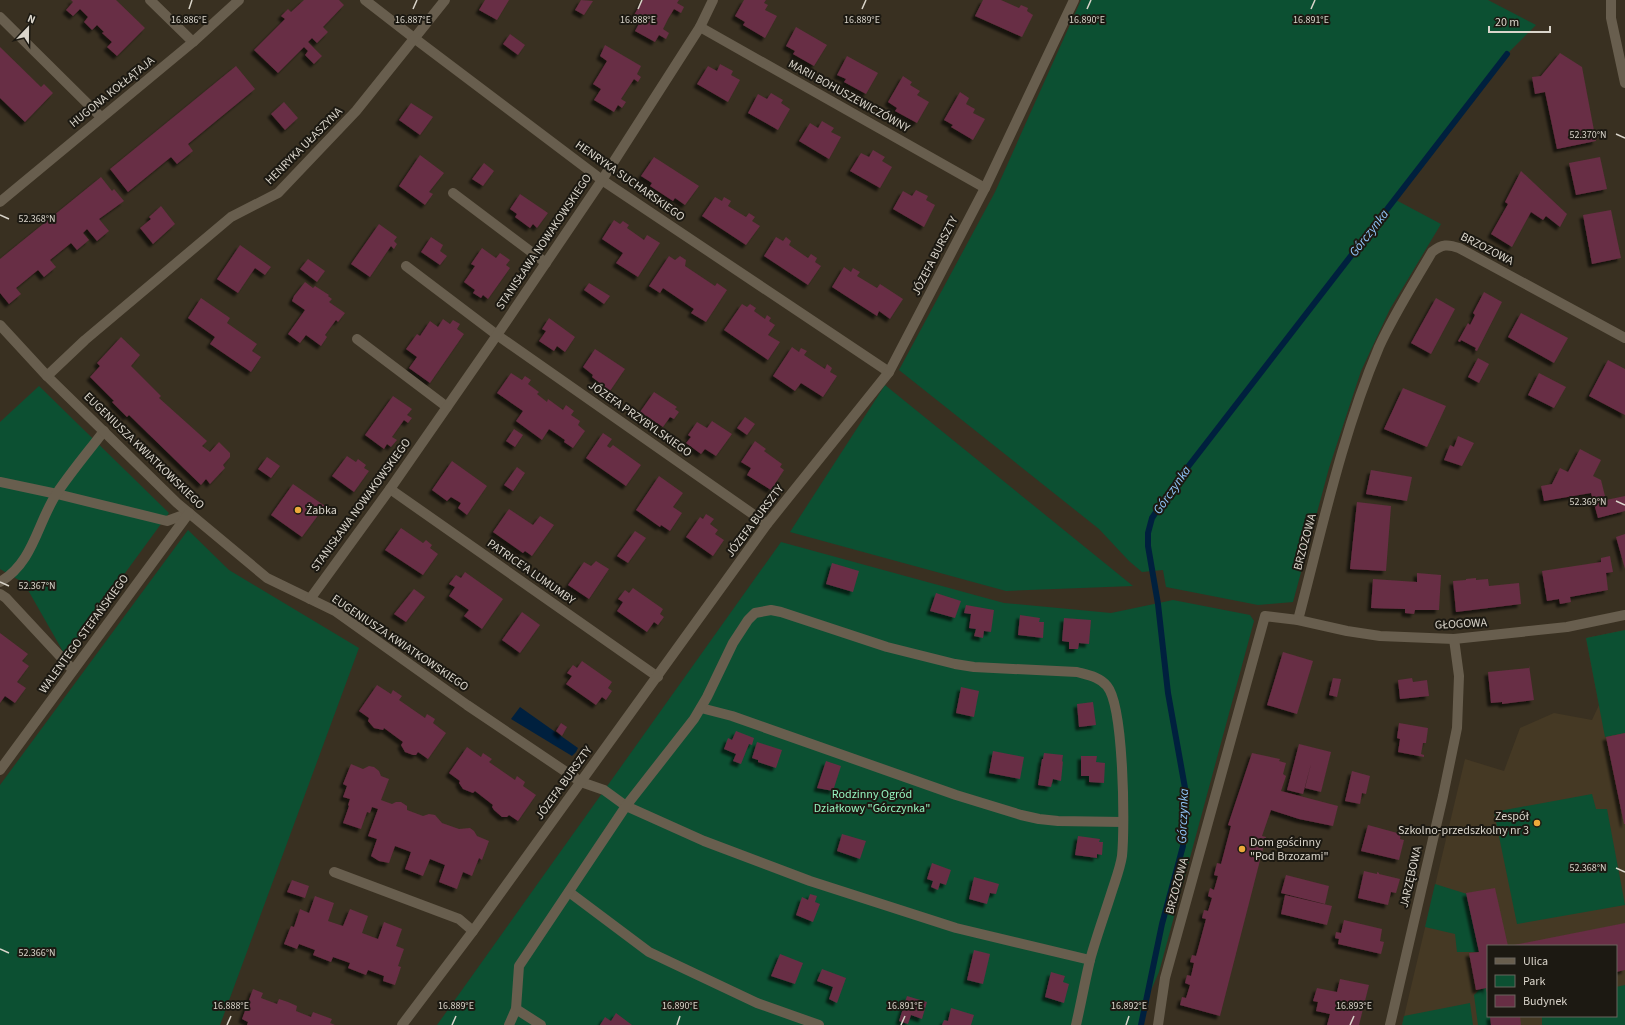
<svg xmlns="http://www.w3.org/2000/svg" width="1625" height="1025" viewBox="0 0 1625 1025" font-family="'Source Sans 3',sans-serif">
	<defs>
		<filter id="shadow"><feDropShadow dx="-3.5" dy="3.5" stdDeviation="1" flood-color="#0009"/></filter>
	</defs>
	<rect width="100%" height="100%" fill="#393021"/>
	<path fill="#453924" fill-rule="evenodd" d="M1625 630V1025H1402L1465 759 1504 771 1520 728 1554 713 1592 720 1599 705 1586 638ZM1488 946H1616V1016H1488Z"/>
	<g fill="#0c5032">
		<polygon points="1081,0 1488,0 1536,25 1507,54 1394,199 1441,224 1390,309 1361,371 1329,468 1293,602 1258,605 1166,587 1163,570 1142,572 1129,561 1099,529 899,370 995,192"/>
		<polygon points="885,385 1133,586 1006,591 790,532"/>
		<polygon points="39,386 169,513 65,655 24,583 0,569 0,422"/>
		<polygon points="188,530 229,570 359,648 220,1025 0,1025 0,785"/>
		<polygon points="781,542 1004,603 1111,613 1173,600 1250,615 1254,621 1159,972 1145,1004 1141,1025 437,1025"/>
		<polygon points="1625,630 1625,733 1605,737 1586,638"/>
		<polygon points="1592,794 1596,809 1607,809 1625,905 1517,924 1494,812"/>
		<polygon points="1435,884 1467,894 1479,952 1457,952 1455,934 1425,927"/>
		<polygon points="1625,985 1625,1025 1542,1025 1542,1016 1616,1016 1616,987"/>
		<polygon points="1486,988 1488,996 1488,1016 1490,1016 1491,1025 1478,1025 1474,995 1479,990"/>
		<polygon points="1470,1003 1473,1025 1402,1025 1404,1016"/>
	</g>
	<polygon fill="#00203e" points="520,707 578,748 576,752 572,756 511,719"/>
	<g fill="none" stroke-linecap="round" stroke-linejoin="round">
		<polyline stroke="#00203e" stroke-width="6" points="1141,1025 1162,924 1183,846 1185,788 1168,693 1158,604 1148,546 1148,533 1152,518 1177,481 1507,54"/>
	</g>
	<g fill="#672e44" filter="url(#shadow)">
		<polygon points="71,0 116,0 145,28 117,56 107,47 112,42 102,33 104,32 97,25 92,30 84,22 88,17 80,9 73,16 66,10 73,2"/>
		<polygon points="304,0 339,0 344,5 323,27 328,32 317,43 312,38 308,42 322,56 314,64 305,55 308,51 304,47 278,73 254,50 285,19 281,16 288,9 291,12"/>
		<polygon points="485,0 509,0 497,20 479,10"/>
		<polygon points="581,0 593,1 584,15 575,10"/>
		<polygon points="643,0 679,0 677,3 684,7 681,13 674,9 668,19 663,29 669,33 666,39 659,35 655,42 635,31 641,20 634,15"/>
		<polygon points="744,0 766,0 764,3 768,5 765,10 777,16 765,38 743,25 745,22 735,16"/>
		<polygon points="983,0 1001,0 1019,8 1021,5 1028,8 1027,11 1033,15 1022,37 975,16"/>
		<polygon points="796,27 827,45 814,66 793,54 795,51 786,46"/>
		<polygon points="510,34 525,45 518,55 503,44"/>
		<polygon points="605,45 641,66 637,74 641,77 638,82 634,79 621,99 626,102 622,108 618,105 614,112 594,100 601,89 593,84 607,61 600,56"/>
		<polygon points="0,47 41,87 44,84 53,93 25,122 0,98"/>
		<polygon points="1560,53 1582,67 1596,141 1557,149 1545,92 1535,94 1532,77 1541,76"/>
		<polygon points="847,56 878,73 866,94 844,82 846,79 837,75"/>
		<polygon points="720,64 733,71 731,75 740,80 728,102 697,84 708,66 717,71"/>
		<polygon points="236,66 255,89 188,144 193,151 177,164 171,157 128,192 110,169"/>
		<polygon points="903,76 912,82 910,85 920,91 917,95 929,102 917,123 895,111 897,108 888,102"/>
		<polygon points="960,92 969,98 966,104 975,109 973,113 985,119 973,140 951,127 953,125 944,120"/>
		<polygon points="771,93 783,100 781,103 790,109 778,130 748,113 758,94 767,99"/>
		<polygon points="284,102 298,118 285,130 271,114"/>
		<polygon points="411,103 433,117 420,135 399,120"/>
		<polygon points="822,121 834,128 831,132 841,137 829,159 799,141 810,123 818,128"/>
		<polygon points="873,150 885,157 882,161 892,167 880,188 850,171 861,153 869,157"/>
		<polygon points="420,155 444,173 429,192 433,194 425,205 399,186"/>
		<polygon points="654,157 699,186 685,205 675,198 673,201 650,186 652,183 641,176"/>
		<polygon points="1600,157 1607,189 1576,195 1569,163"/>
		<polygon points="484,163 494,171 483,186 472,179"/>
		<polygon points="1521,171 1567,214 1560,227 1546,216 1543,220 1531,212 1512,247 1491,234 1508,204 1505,202"/>
		<polygon points="101,177 112,191 114,189 124,201 99,219 109,231 97,241 87,229 83,233 89,240 77,250 71,243 50,260 56,267 44,277 38,270 16,288 21,294 9,304 0,293 0,259"/>
		<polygon points="916,190 928,196 926,200 935,205 924,227 893,209 903,191 912,196"/>
		<polygon points="520,194 548,213 537,228 533,224 530,228 515,217 517,214 510,209"/>
		<polygon points="715,197 722,201 724,197 731,201 728,206 746,217 749,213 755,217 752,221 760,226 746,245 702,216"/>
		<polygon points="161,206 175,224 153,244 140,228 151,219 149,217"/>
		<polygon points="1611,210 1621,258 1592,264 1583,215"/>
		<polygon points="614,220 620,224 623,221 629,225 627,228 644,240 647,235 660,243 638,277 616,263 623,253 602,239"/>
		<polygon points="379,224 397,237 394,241 397,244 394,249 391,246 370,277 351,264"/>
		<polygon points="431,237 443,245 440,251 447,256 440,265 421,252"/>
		<polygon points="776,237 783,241 786,237 791,241 789,245 808,258 811,254 817,258 815,262 821,266 808,285 764,256"/>
		<polygon points="240,245 271,267 265,275 255,268 238,293 217,279"/>
		<polygon points="482,248 496,258 500,253 510,260 506,265 510,268 488,299 483,295 481,298 473,293 475,290 464,282 475,266 471,264"/>
		<polygon points="669,256 675,260 680,256 686,260 685,266 715,286 717,283 727,290 706,322 691,313 694,309 663,288 660,293 649,286"/>
		<polygon points="308,259 325,271 317,282 300,269"/>
		<polygon points="844,267 851,272 853,268 860,272 857,276 877,288 880,284 903,299 890,319 879,311 877,316 832,287"/>
		<polygon points="305,282 313,288 315,286 329,295 328,296 332,299 329,302 345,313 338,322 336,320 325,335 327,337 321,346 306,335 300,343 288,334 305,310 292,301 294,296"/>
		<polygon points="589,283 610,296 604,304 584,290"/>
		<polygon points="1484,292 1502,302 1477,351 1475,350 1476,348 1461,340 1460,342 1458,341 1468,323 1470,325 1475,315 1473,313"/>
		<polygon points="201,298 230,318 227,323 257,344 252,351 261,357 251,372 210,344 215,337 188,318"/>
		<polygon points="1436,298 1455,309 1431,354 1411,343"/>
		<polygon points="742,304 747,307 750,304 756,308 754,311 765,319 767,315 771,318 769,321 775,325 768,335 780,342 768,360 724,330"/>
		<polygon points="1521,313 1568,338 1554,363 1508,337"/>
		<polygon points="549,318 575,337 565,352 557,346 554,351 539,341 546,331 542,329"/>
		<polygon points="443,319 450,324 453,320 460,324 457,329 464,334 430,383 409,368 417,357 406,349 417,334 420,336 430,321 438,327"/>
		<polygon points="121,337 140,355 131,366 161,396 159,398 207,441 202,446 210,452 219,442 230,453 230,457 223,465 225,468 210,484 206,479 201,485 129,415 127,417 112,402 114,401 90,377 100,366 97,363"/>
		<polygon points="792,347 799,352 801,348 807,351 804,355 825,369 827,364 832,368 830,372 837,376 823,397 801,383 795,391 773,376"/>
		<polygon points="595,349 625,369 610,391 592,377 593,375 583,367"/>
		<polygon points="1478,358 1489,364 1479,383 1468,377"/>
		<polygon points="1608,360 1625,369 1625,415 1589,396"/>
		<polygon points="511,373 522,380 525,376 531,380 528,384 539,392 537,394 547,402 548,399 563,410 566,405 574,411 571,415 580,421 578,425 585,431 573,448 564,442 565,440 549,429 542,440 516,421 523,411 497,393"/>
		<polygon points="1539,373 1566,387 1554,408 1528,395"/>
		<polygon points="1403,388 1446,406 1427,447 1384,429"/>
		<polygon points="654,392 677,407 675,409 679,412 674,419 670,417 663,427 640,412"/>
		<polygon points="393,396 412,409 407,415 412,418 408,423 404,420 392,437 397,440 391,447 387,444 384,449 365,435"/>
		<polygon points="745,417 755,424 747,435 737,428"/>
		<polygon points="712,421 732,434 716,456 705,449 701,454 686,443 691,437 688,435 697,422 707,428"/>
		<polygon points="514,429 523,435 515,447 506,441"/>
		<polygon points="603,433 612,439 607,446 610,448 613,445 641,465 626,486 586,458"/>
		<polygon points="1458,436 1474,443 1462,466 1444,460 1450,445 1454,447"/>
		<polygon points="755,441 766,449 764,451 782,464 780,467 784,470 771,490 747,475 751,468 741,462"/>
		<polygon points="1580,449 1601,460 1593,476 1601,480 1606,500 1625,496 1625,511 1598,518 1591,493 1544,501 1541,486 1552,484 1560,468 1568,472"/>
		<polygon points="347,456 356,462 358,459 366,465 364,468 369,471 354,492 332,476"/>
		<polygon points="267,457 280,466 271,478 258,469"/>
		<polygon points="452,461 487,486 467,515 458,508 461,503 451,497 447,501 432,490"/>
		<polygon points="517,467 525,473 513,491 504,485"/>
		<polygon points="1371,470 1412,477 1407,501 1366,494"/>
		<polygon points="659,476 683,493 673,507 682,513 670,531 661,525 660,527 636,510"/>
		<polygon points="293,484 325,506 302,537 271,515"/>
		<polygon points="1357,502 1391,506 1386,571 1350,569"/>
		<polygon points="509,509 533,525 540,516 554,525 532,556 525,551 523,553 493,532"/>
		<polygon points="706,514 714,519 710,524 718,530 715,534 724,540 713,556 686,537 700,517 703,519"/>
		<polygon points="401,528 423,543 426,540 432,545 430,548 438,554 423,575 385,550"/>
		<polygon points="635,531 646,538 628,563 617,556"/>
		<polygon points="1625,534 1625,569 1616,537"/>
		<polygon points="1610,556 1613,572 1606,573 1608,590 1570,597 1571,602 1560,604 1559,599 1547,601 1542,571 1601,562 1601,558"/>
		<polygon points="596,561 609,569 589,599 568,585 584,562 591,566"/>
		<polygon points="832,563 859,571 853,592 826,584"/>
		<polygon points="465,572 503,599 482,629 464,616 469,610 449,596 455,587 449,584 456,575 461,578"/>
		<polygon points="1417,573 1441,575 1439,610 1415,610 1414,614 1405,613 1405,609 1371,608 1373,579 1417,582"/>
		<polygon points="1476,578 1476,580 1488,579 1489,586 1519,583 1521,604 1456,612 1453,581 1466,580 1466,579"/>
		<polygon points="633,588 663,609 660,614 664,617 658,625 654,622 647,632 617,611 623,602 618,599 625,590 629,593"/>
		<polygon points="414,589 425,597 406,622 394,614"/>
		<polygon points="936,593 961,601 955,618 930,611"/>
		<polygon points="966,605 994,610 991,632 984,631 983,638 974,636 976,629 969,628 971,614 964,613"/>
		<polygon points="522,612 540,625 520,653 502,640"/>
		<polygon points="1020,615 1040,618 1039,622 1044,622 1043,638 1018,635"/>
		<polygon points="1064,618 1091,620 1089,644 1079,643 1078,649 1069,649 1069,642 1062,641"/>
		<polygon points="0,633 28,654 22,661 29,666 17,682 26,688 15,703 5,696 0,703"/>
		<polygon points="1283,652 1313,661 1297,714 1267,705"/>
		<polygon points="582,661 612,682 608,688 612,691 606,700 602,697 596,705 566,684 572,676 567,673 573,665 577,668"/>
		<polygon points="1529,665 1534,700 1502,704 1502,702 1491,703 1488,672 1529,668"/>
		<polygon points="1333,678 1341,679 1337,697 1329,695"/>
		<polygon points="1412,678 1413,682 1427,680 1429,696 1400,699 1398,680"/>
		<polygon points="377,685 391,694 393,690 402,696 399,700 425,718 427,714 435,719 433,723 446,733 428,759 418,752 416,755 413,755 405,752 401,745 403,742 384,728 383,730 374,728 368,721 369,718 359,711"/>
		<polygon points="961,687 979,691 974,717 956,713"/>
		<polygon points="1093,702 1096,725 1079,727 1077,704"/>
		<polygon points="561,723 567,727 562,736 556,731"/>
		<polygon points="1399,723 1428,728 1426,743 1423,743 1421,754 1424,755 1424,757 1398,752 1400,739 1397,738"/>
		<polygon points="736,731 754,738 752,745 749,744 741,764 733,761 736,754 724,749 728,738 732,740"/>
		<polygon points="1625,733 1625,824 1624,824 1606,737"/>
		<polygon points="757,742 782,750 776,768 758,762 758,760 752,758"/>
		<polygon points="1299,744 1331,752 1321,792 1305,788 1311,764 1303,794 1287,790"/>
		<polygon points="467,747 481,757 483,753 492,759 489,762 515,780 517,776 525,782 523,786 536,795 518,821 509,815 507,817 502,817 494,810 492,807 493,805 475,791 473,793 463,789 459,783 460,781 449,773"/>
		<polygon points="993,751 1024,757 1020,779 989,773"/>
		<polygon points="1044,753 1063,755 1062,762 1063,761 1061,781 1053,779 1051,787 1038,785 1042,759 1043,759"/>
		<polygon points="1252,753 1280,759 1279,761 1286,763 1283,774 1286,776 1281,791 1338,806 1333,826 1299,819 1271,810 1262,836 1266,837 1220,1016 1180,1005 1182,997 1186,998 1190,985 1185,983 1187,975 1191,976 1194,963 1190,962 1192,955 1196,956 1206,919 1202,918 1204,910 1208,911 1212,898 1208,896 1210,888 1214,890 1218,876 1214,875 1217,863 1221,864 1231,826 1228,825"/>
		<polygon points="1081,756 1097,756 1096,762 1105,763 1104,783 1089,782 1089,776 1081,776"/>
		<polygon points="826,761 841,766 833,791 817,788"/>
		<polygon points="351,764 363,769 369,766 374,767 379,771 381,776 389,779 381,800 392,804 396,802 401,802 407,806 407,810 423,816 429,814 435,815 442,823 459,829 470,828 474,831 477,836 489,841 482,860 479,858 472,876 463,872 457,889 439,882 445,865 430,859 423,876 405,869 411,852 395,846 389,863 379,861 371,856 377,839 368,836 378,809 372,807 370,813 367,812 361,829 343,823 349,806 348,805 350,799 343,797 347,786 343,784"/>
		<polygon points="1352,771 1370,776 1366,794 1362,793 1360,804 1345,801"/>
		<polygon points="1368,825 1401,834 1400,839 1404,840 1399,860 1361,851"/>
		<polygon points="842,834 866,841 860,859 837,851"/>
		<polygon points="1078,836 1100,839 1099,842 1103,842 1102,855 1097,854 1097,858 1075,855"/>
		<polygon points="932,863 951,870 946,885 940,883 938,890 931,887 933,881 927,879"/>
		<polygon points="1364,871 1377,874 1377,872 1379,873 1379,874 1400,879 1396,893 1391,892 1388,905 1358,898"/>
		<polygon points="1286,875 1329,886 1325,904 1281,893"/>
		<polygon points="974,877 999,884 996,894 990,893 987,904 969,899"/>
		<polygon points="292,880 309,886 305,898 287,892"/>
		<polygon points="1495,888 1508,946 1488,946 1487,993 1486,988 1476,990 1469,953 1479,952 1466,893"/>
		<polygon points="810,894 817,896 815,902 820,904 813,922 796,915 802,897 808,900"/>
		<polygon points="1285,895 1332,906 1327,925 1281,914"/>
		<polygon points="315,896 334,903 328,921 343,926 350,909 368,916 362,933 378,939 384,922 402,929 396,946 404,949 398,966 401,967 395,985 383,981 384,976 368,970 366,975 348,968 350,963 333,957 331,962 313,955 315,950 299,944 297,949 284,944 291,926 294,927 300,909 309,913"/>
		<polygon points="1344,920 1382,929 1380,941 1384,942 1381,954 1338,944 1339,939 1335,938 1336,932 1341,933"/>
		<polygon points="1625,923 1625,970 1616,972 1616,946 1509,946"/>
		<polygon points="974,950 990,954 983,984 967,980"/>
		<polygon points="780,954 803,963 795,984 771,976"/>
		<polygon points="822,969 846,978 837,1003 829,999 833,987 817,981"/>
		<polygon points="1051,972 1065,976 1063,982 1069,984 1064,1003 1045,997"/>
		<polygon points="1340,979 1369,985 1359,1025 1327,1025 1330,1014 1316,1011 1318,1002 1313,1001 1317,988 1337,992"/>
		<polygon points="253,989 263,993 261,998 277,1004 279,999 288,1002 297,1006 296,1011 311,1017 313,1012 332,1019 330,1023 335,1025 247,1025 248,1022 242,1019"/>
		<polygon points="907,996 927,1002 922,1019 911,1015 908,1024 899,1021"/>
		<polygon points="951,1008 974,1015 971,1025 942,1025 944,1020 948,1021"/>
		<polygon points="616,1013 632,1025 600,1025 605,1017 611,1021"/>
		<polygon points="1490,1016 1520,1016 1521,1025 1491,1025"/>
	</g>
	<g fill="none" stroke-linecap="round" stroke-linejoin="round">
		<g stroke="#685e4e" stroke-width="10">
			<polyline points="0,482 57,494 167,521 189,513"/>
			<path d="M0 582C34 562 37 523 57 493 71 472 88 452 104 431"/>
			<polyline points="701,708 732,716 956,795 1021,815 1039,819 1058,821 1123,822"/>
			<polyline points="581,782 604,790 626,806 704,841 810,881 956,928 1090,960"/>
			<polyline points="334,872 459,919 473,931"/>
			<polyline points="569,892 649,952 757,1003 819,1025"/>
			<polyline points="516,1009 541,1025"/>
			<path d="M509 1025 516 1009 519 966 626 806 694 719 707 697 733 643 748 620 755 613 771 610 781 612 887 647 955 664 974 667 1077 672C1088 675 1100 677 1107 686 1124 706 1125 827 1122 856 1120 869 1115 881 1111 894 1104 916 1096 938 1090 960 1085 981 1081 1003 1076 1025"/>
		</g>
		<g stroke="#685e4e" stroke-width="10">
			<polyline points="150,0 193,42"/>
			<polyline points="365,0 414,38 602,180 889,372"/>
			<polyline points="0,17 101,117"/>
			<polyline points="700,27 985,188"/>
			<polyline points="453,193 546,263"/>
			<polyline points="0,202 193,42 239,0"/>
			<polyline points="406,266 497,335 767,524"/>
			<polyline points="0,325 47,376 177,503 267,578 335,611 467,705 581,782"/>
			<polyline points="357,339 447,407"/>
			<polyline points="47,376 85,340 231,217 278,193 356,111 445,0"/>
			<polyline points="390,489 658,677"/>
			<polyline points="0,594 6,598 73,670"/>
			<polyline points="310,599 390,489 497,335 602,180 700,27 713,0"/>
			<path d="M1298 620C1322 529 1342 434 1379 347 1394 314 1414 283 1432 252 1442 244 1448 244 1459 248L1625 338"/>
			<polyline points="0,770 189,513"/>
			<polyline points="402,1025 473,931 767,524 889,372 985,188 1074,0"/>
			<polyline points="1158,1025 1165,978 1265,616 1298,620 1347,631 1380,636 1454,639 1567,627 1625,615"/>
			<polyline points="1390,1025 1443,796 1457,728 1459,676 1454,639"/>
		</g>
		<polyline stroke="#685e4e" stroke-width="10" points="1611,0 1611,18 1625,83"/>
	</g>
	<path fill="none" stroke="#dad5cb" stroke-width="1.5" d="M189 9 192 0M413 9 417 0M638 9 642 0M862 9 866 0M1087 9 1091 0M1311 9 1315 0M1616 134 1625 138M0 215 9 219M1616 501 1625 505M0 582 9 586M1616 868 1625 872M0 949 9 953M227 1025 231 1016M452 1025 456 1016M677 1025 680 1016M901 1025 905 1016M1126 1025 1129 1016M1350 1025 1354 1016"/>
	<g fill="#eca93a" stroke="#1c1912" stroke-width="1.5">
		<circle cx="298" cy="510" r="4"/>
		<circle cx="1537" cy="823" r="4"/>
		<circle cx="1242" cy="849" r="4"/>
	</g>
	<g text-anchor="middle" dominant-baseline="central" stroke-width="4" stroke-linejoin="round" paint-order="stroke">
		<g font-size="12" fill="#dad5cb" stroke="#1c1912">
			<text transform="translate(112 92) rotate(-39)">HUGONA KOŁŁĄTAJA</text>
			<text transform="translate(849 96) rotate(29)">MARII BOHUSZEWICZÓWNY</text>
			<text transform="translate(304 146) rotate(-45)">HENRYKA UŁASZYNA</text>
			<text transform="translate(630 181) rotate(35)">HENRYKA SUCHARSKIEGO</text>
			<text transform="translate(544 242) rotate(-56)">STANISŁAWA NOWAKOWSKIEGO</text>
			<text transform="translate(1487 249) rotate(27)">BRZOZOWA</text>
			<text transform="translate(935 256) rotate(-63)">JÓZEFA BURSZTY</text>
			<text transform="translate(640 419) rotate(35)">JÓZEFA PRZYBYLSKIEGO</text>
			<text transform="translate(144 451) rotate(44)">EUGENIUSZA KWIATKOWSKIEGO</text>
			<text transform="translate(361 505) rotate(-54)">STANISŁAWA NOWAKOWSKIEGO</text>
			<text transform="translate(755 521) rotate(-53)">JÓZEFA BURSZTY</text>
			<text transform="translate(1305 542) rotate(-75)">BRZOZOWA</text>
			<text transform="translate(531 572) rotate(35)">PATRICE'A LUMUMBY</text>
			<text transform="translate(1461 624) rotate(-3)">GŁOGOWA</text>
			<text transform="translate(84 634) rotate(-54)">WALENTEGO STEFAŃSKIEGO</text>
			<text transform="translate(400 643) rotate(34)">EUGENIUSZA KWIATKOWSKIEGO</text>
			<text transform="translate(564 783) rotate(-54)">JÓZEFA BURSZTY</text>
			<text transform="translate(1411 877) rotate(-77)">JARZĘBOWA</text>
			<text transform="translate(1177 886) rotate(-75)">BRZOZOWA</text>
		</g>
		<g font-size="12" fill="#dad5cb" stroke="#1c1912" text-anchor="start">
			<text x="306" y="510">Żabka</text>
			<text x="1529" y="816" text-anchor="end">Zespół<tspan x="1529" dy="14">Szkolno-przedszkolny nr 3</tspan></text>
			<text x="1250" y="842">Dom gościnny<tspan x="1250" dy="14">"Pod Brzozami"</tspan></text>
		</g>
		<g font-size="12" fill="#94f3be" stroke="#1c1912">
			<text x="872" y="794">Rodzinny Ogród<tspan x="872" dy="14">Działkowy "Górczynka"</tspan></text>
		</g>
		<g font-size="13" font-style="italic" fill="#91c5fa" stroke="#1c1912">
			<text transform="translate(1369 233) rotate(-52)">Górczynka</text>
			<text transform="translate(1172 490) rotate(-55)">Górczynka</text>
			<text transform="translate(1183 816) rotate(-88)">Górczynka</text>
		</g>
	</g>
	<g font-size="10" text-anchor="middle" fill="#dad5cb" stroke="#1c1912" stroke-width="4" stroke-linejoin="round" paint-order="stroke">
		<text x="189" y="23">16.886°E</text>
		<text x="413" y="23">16.887°E</text>
		<text x="638" y="23">16.888°E</text>
		<text x="862" y="23">16.889°E</text>
		<text x="1087" y="23">16.890°E</text>
		<text x="1311" y="23">16.891°E</text>
		<text x="1588" y="138">52.370°N</text>
		<text x="37" y="222">52.368°N</text>
		<text x="1588" y="505">52.369°N</text>
		<text x="37" y="589">52.367°N</text>
		<text x="1588" y="871">52.368°N</text>
		<text x="37" y="956">52.366°N</text>
		<text x="231" y="1009">16.888°E</text>
		<text x="456" y="1009">16.889°E</text>
		<text x="680" y="1009">16.890°E</text>
		<text x="905" y="1009">16.891°E</text>
		<text x="1129" y="1009">16.892°E</text>
		<text x="1354" y="1009">16.893°E</text>
	</g>
	<rect x="1487" y="945" width="130" height="72" fill="#1c1912" stroke="#68645c"/>
	<rect x="1495" y="958" width="20" height="6" fill="#685e4e" stroke="#68645c"/>
	<text x="1523" y="965" font-size="12" fill="#dad5cb">Ulica</text>
	<rect x="1495" y="975" width="20" height="12" fill="#0c5032" stroke="#68645c"/>
	<text x="1523" y="985" font-size="12" fill="#dad5cb">Park</text>
	<rect x="1495" y="995" width="20" height="12" fill="#672e44" stroke="#68645c"/>
	<text x="1523" y="1005" font-size="12" fill="#dad5cb">Budynek</text>
	<g transform="translate(28 28) rotate(22)" stroke="#1c1912" stroke-width="3" paint-order="stroke">
	<path d="M0-3L7 15L0 10L-7 15Z" fill="#dad5cb"/>
	<text y="-6" font-size="11" font-weight="bold" text-anchor="middle" fill="#dad5cb">N</text>
	</g>
	<path d="M1489 26v6h61v-6" fill="none" stroke="#dad5cb" stroke-width="2"/>
	<text x="1495" y="26" font-size="12" fill="#dad5cb" stroke="#1c1912" stroke-width="3" paint-order="stroke">20 m</text>
</svg>
